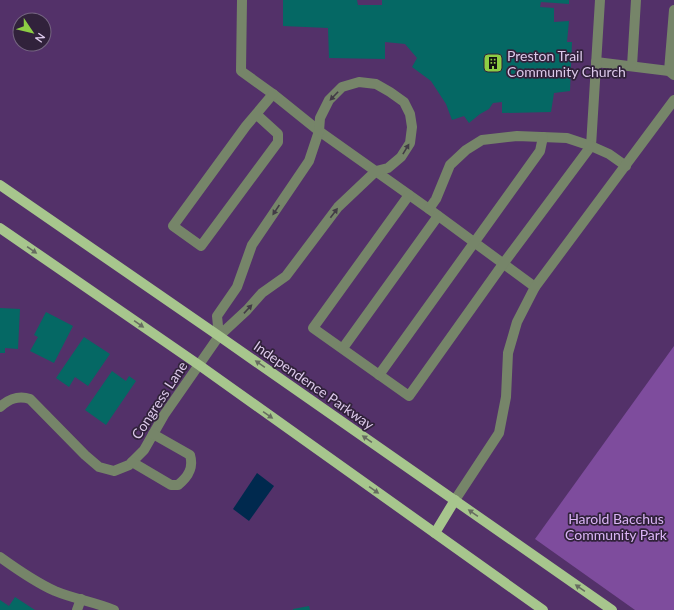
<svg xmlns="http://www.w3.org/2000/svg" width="674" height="610" viewBox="0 0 674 610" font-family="Lato,sans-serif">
	<rect width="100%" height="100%" fill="#533169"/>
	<polygon fill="#7e4c9d" points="674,346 674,610 635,610 535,539"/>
	<polygon fill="#00294e" points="257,473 274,486 249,521 233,509"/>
	<g fill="#056864">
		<polygon points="283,0 357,0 358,5 382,5 382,0 569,0 569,4 541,2 540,7 554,8 554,22 569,21 567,42 572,42 570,91 554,93 551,112 502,113 502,102 493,103 489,109 480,114 469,123 464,116 452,120 446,104 431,81 412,67 417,58 405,44 385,42 385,59 329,58 328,28 283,26"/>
		<polygon points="0,308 20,309 18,349 5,348 5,353 0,353"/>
		<polygon points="46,312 73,326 54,363 30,351 38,337 34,335"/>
		<polygon points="84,337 110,354 88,386 75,377 69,387 56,378"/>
		<polygon points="112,371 126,381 129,376 136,381 106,425 85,410"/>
		<polygon points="15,597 35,610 0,610 0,600 9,606"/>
		<polygon points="309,606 310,610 293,610 293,609"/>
	</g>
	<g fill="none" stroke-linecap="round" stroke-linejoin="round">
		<g stroke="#768569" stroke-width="10">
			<polyline points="242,0 241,71 273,94 319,131 429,209 535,287"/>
			<polyline points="596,62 669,71 674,75"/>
			<polyline points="632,66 636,0"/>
			<polyline points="669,71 674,10"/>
			<polyline points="256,114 278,134 278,142 201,246 173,226 246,126 273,94"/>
			<polyline points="409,195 313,328 409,396 503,264 591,146 600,0"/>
			<polyline points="429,209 436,199 450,165 466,150 482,140 517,136 567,138 591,146 609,154 626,166"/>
			<polyline points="343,348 438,216"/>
			<polyline points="379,375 540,151 543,137"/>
			<path d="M0 407C9 399 18 395 30 399L85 455 99 467 114 471 129 465 144 450 164 415 219 336 247 310 262 293 286 276 338 207 376 171 388 168 401 157 410 143 412 127 410 114 404 102 390 92 376 84 359 82 342 87 329 100 320 118 319 131 309 161 252 245 237 287 217 316 219 336"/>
			<path d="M132 462 171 485H178C188 477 194 468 190 455L153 434"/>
			<polyline points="455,500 499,433 506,397 508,353 517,322 535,287 674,100"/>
			<path d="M0 557C18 570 35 582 55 591 74 599 95 602 114 610"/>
			<polyline points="77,610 81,599"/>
		</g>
		<g stroke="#a7c68d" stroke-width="10">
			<polyline points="0,185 219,336 612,610"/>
			<polyline points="0,228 199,365 543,610"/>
			<polyline points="435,533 455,500"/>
		</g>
	</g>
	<defs><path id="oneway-solid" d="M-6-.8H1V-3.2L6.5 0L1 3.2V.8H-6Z"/></defs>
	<g fill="#423b46">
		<use href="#oneway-solid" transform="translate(334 96) rotate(134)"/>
		<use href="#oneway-solid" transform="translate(406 149) rotate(-59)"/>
		<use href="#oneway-solid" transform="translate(276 210) rotate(124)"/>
		<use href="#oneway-solid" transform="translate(334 213) rotate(-53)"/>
		<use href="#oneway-solid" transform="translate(248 309) rotate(-47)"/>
	</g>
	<g fill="#666c60">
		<use href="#oneway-solid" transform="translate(32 250) rotate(35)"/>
		<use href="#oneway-solid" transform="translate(139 324) rotate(35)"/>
		<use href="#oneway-solid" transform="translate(260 364) rotate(-145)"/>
		<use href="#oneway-solid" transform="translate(268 415) rotate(35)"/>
		<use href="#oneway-solid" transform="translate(367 439) rotate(-145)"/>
		<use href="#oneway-solid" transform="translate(374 490) rotate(35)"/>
		<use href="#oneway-solid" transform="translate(473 513) rotate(-145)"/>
		<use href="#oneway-solid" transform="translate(580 588) rotate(-145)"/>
	</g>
	<defs>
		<symbol id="building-square" viewBox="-11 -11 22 22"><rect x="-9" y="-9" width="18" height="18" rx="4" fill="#8dce44" stroke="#31223b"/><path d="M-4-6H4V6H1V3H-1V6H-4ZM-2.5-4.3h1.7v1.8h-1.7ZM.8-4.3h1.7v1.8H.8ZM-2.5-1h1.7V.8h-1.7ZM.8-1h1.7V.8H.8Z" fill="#111"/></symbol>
	</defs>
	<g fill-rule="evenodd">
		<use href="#building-square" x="482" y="52" width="22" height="22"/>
	</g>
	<g text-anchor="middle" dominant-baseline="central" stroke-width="3.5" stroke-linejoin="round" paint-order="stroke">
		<g font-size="14" fill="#dcc9ea" stroke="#31223b" text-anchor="start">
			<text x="507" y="55">Preston Trail<tspan x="507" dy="16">Community Church</tspan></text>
		</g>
		<g font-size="14" fill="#dcc9ea" stroke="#31223b">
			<text transform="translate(314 385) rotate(35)">Independence Parkway</text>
			<text transform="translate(159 400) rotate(-57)">Congress Lane</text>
		</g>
		<g font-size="14" fill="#dbb5f6" stroke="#31223b">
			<text x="616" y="518">Harold Bacchus<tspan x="616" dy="16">Community Park</tspan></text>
		</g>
	</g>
	<g transform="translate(32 32) rotate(125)"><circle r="19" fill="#31223b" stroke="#756581"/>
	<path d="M0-3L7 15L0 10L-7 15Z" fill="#8dce44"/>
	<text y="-6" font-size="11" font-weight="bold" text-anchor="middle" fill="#dcc9ea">N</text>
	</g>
</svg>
